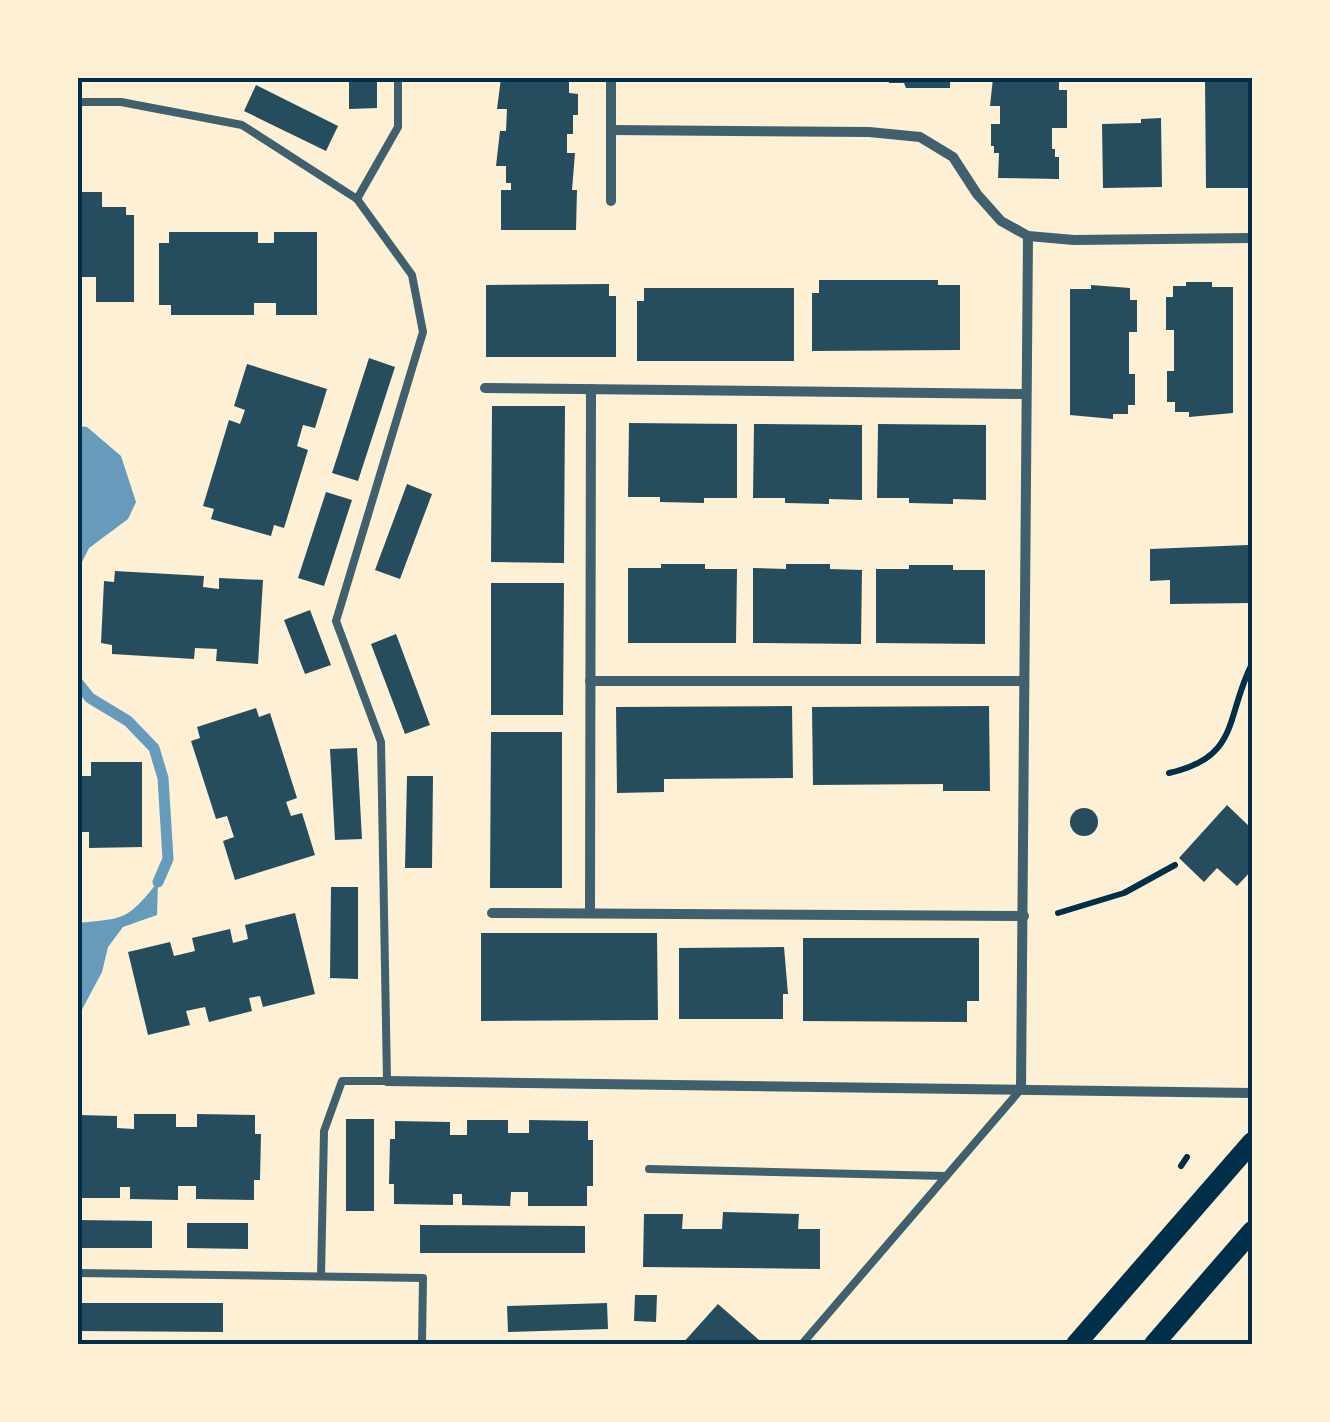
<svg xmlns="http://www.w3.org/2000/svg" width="1330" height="1422" viewBox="0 0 1330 1422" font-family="'Libre Baskerville',serif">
	<rect width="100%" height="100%" fill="#fdf0d5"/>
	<g fill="#669bbc">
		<polygon points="78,426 87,427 121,456 136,502 128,519 89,548 78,570"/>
		<path d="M158 882 157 915 123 927 108 947 102 972 78 1017V923C126 918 126 921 158 882Z"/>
	</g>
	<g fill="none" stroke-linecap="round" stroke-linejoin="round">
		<polyline stroke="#669bbc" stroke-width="11" points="78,683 90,698 128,721 154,748 163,778 168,859 158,882"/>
	</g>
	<g fill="#264d5e">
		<polygon points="349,78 377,78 377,108 349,109"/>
		<polygon points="501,78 569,78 569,93 578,94 578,115 573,115 573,134 567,134 567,153 575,153 572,190 577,190 576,230 501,230 501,190 511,190 511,183 506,183 506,166 496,166 500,131 506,131 507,109 497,109"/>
		<polygon points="889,78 950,78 950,88 906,88 904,83 889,83"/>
		<polygon points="993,78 1059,78 1059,90 1067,90 1067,128 1052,128 1052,149 1055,149 1055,157 1059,157 1059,179 998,178 999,153 994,153 994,146 991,146 991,124 1000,124 1000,106 990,106"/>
		<polygon points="1252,81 1252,188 1206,188 1205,82"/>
		<polygon points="256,85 338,126 326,151 244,111"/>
		<polygon points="1161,118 1162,187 1103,188 1102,124 1141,123 1141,119"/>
		<polygon points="78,192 102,192 102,207 126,207 126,215 134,215 134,302 96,302 96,277 78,277"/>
		<polygon points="169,232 258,232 258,243 274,243 274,232 317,232 317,315 276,315 276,303 254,303 254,315 171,315 171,305 159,305 159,243 169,243"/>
		<polygon points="819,280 938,280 938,285 960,285 960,350 812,351 812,293 819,293"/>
		<polygon points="1186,282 1212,282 1212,287 1233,287 1233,413 1189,417 1189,412 1175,412 1175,402 1167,402 1167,371 1174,371 1174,330 1166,330 1166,297 1173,297 1173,286 1186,286"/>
		<polygon points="609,284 609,296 616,296 616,357 486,357 486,285"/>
		<polygon points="1091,285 1130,288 1130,300 1137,300 1137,332 1129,332 1129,374 1135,374 1135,405 1128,405 1128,414 1113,414 1113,419 1070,415 1070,289 1091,289"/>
		<polygon points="644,288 794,288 794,361 637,361 637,301 644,301"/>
		<polygon points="369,358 395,367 358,481 332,473"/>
		<polygon points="247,364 327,389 315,428 303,425 297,446 308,450 284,528 274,525 271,536 211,519 214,509 203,506 229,420 240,424 245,410 234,406"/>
		<polygon points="492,406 565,406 564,563 491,562"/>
		<polygon points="629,423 737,424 737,498 704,498 704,503 660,502 660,497 628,497"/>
		<polygon points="754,424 862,425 862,500 829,499 829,504 785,503 785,498 753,498"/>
		<polygon points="878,424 986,425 986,500 953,499 953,504 909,503 909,498 877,498"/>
		<polygon points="407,484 432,494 400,579 375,570"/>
		<polygon points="326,492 352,500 324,586 298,578"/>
		<polygon points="1248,540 1252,540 1252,603 1170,604 1170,580 1150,581 1150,549 1248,545"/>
		<polygon points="661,564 705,564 705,569 737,569 736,643 628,643 628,568 661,568"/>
		<polygon points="786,564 830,564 830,569 862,570 861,644 753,643 753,568 786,569"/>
		<polygon points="909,565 953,565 953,570 985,570 985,644 876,643 876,569 909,569"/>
		<polygon points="115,571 204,576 203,587 219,589 219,578 263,580 258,664 216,661 217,649 195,648 194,659 112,654 112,645 101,643 104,581 114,582"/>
		<polygon points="491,583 564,583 563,715 491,715"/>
		<polygon points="310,610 331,665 305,674 284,620"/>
		<polygon points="396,634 430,725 405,734 371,644"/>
		<polygon points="792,706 793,778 664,779 664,792 617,793 616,707"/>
		<polygon points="989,706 990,791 943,791 943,784 813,785 812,707"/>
		<polygon points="256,708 259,717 270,713 297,798 286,802 291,816 302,813 315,855 235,880 223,841 234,837 227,816 216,819 191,741 200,738 197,727"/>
		<polygon points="491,732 562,732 562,888 490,888"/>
		<polygon points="357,748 362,839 335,840 330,749"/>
		<polygon points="91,762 142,762 142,847 89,848 89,832 78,832 78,776 91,776"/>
		<polygon points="407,776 433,776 432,868 405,868"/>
		<polygon points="1227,805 1252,829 1252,870 1237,886 1217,868 1204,882 1179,858"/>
		<circle cx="1084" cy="822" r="14"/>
		<polygon points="331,887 358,887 358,979 330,978"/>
		<polygon points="295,913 315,994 263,1007 260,996 249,998 252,1011 209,1022 205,1007 186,1011 190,1025 148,1035 128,952 170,942 174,956 195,951 192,938 230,929 233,943 248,939 245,925"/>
		<polygon points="481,933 657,933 658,1020 481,1021"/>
		<polygon points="803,938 979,938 979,1001 967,1001 967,1022 803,1021"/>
		<polygon points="784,947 788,994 783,994 783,1019 679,1019 679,948"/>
		<polygon points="134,1114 176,1114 176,1127 197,1127 197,1114 255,1115 255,1134 261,1134 260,1180 254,1180 254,1200 196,1199 196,1186 178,1186 178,1200 130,1199 130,1187 120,1187 120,1198 78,1198 78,1115 117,1116 117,1128 134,1129"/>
		<rect x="346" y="1119" width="28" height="92"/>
		<polygon points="467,1120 508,1120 508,1133 529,1133 529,1120 588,1121 588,1140 593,1140 593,1186 587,1186 587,1206 528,1206 528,1192 511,1192 510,1206 462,1205 462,1194 453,1194 453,1205 394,1204 394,1184 389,1184 390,1139 395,1139 395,1121 450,1122 450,1135 467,1135"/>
		<polygon points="723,1212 799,1214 798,1229 820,1229 820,1269 643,1267 644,1214 683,1214 682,1229 722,1229"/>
		<polygon points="78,1220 152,1221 152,1248 78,1248"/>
		<polygon points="187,1223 248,1223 248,1249 187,1248"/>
		<polygon points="420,1225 585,1226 585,1253 420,1253"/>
		<polygon points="635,1295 657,1295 656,1322 634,1321"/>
		<polygon points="80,1303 223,1303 223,1332 80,1331"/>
		<polygon points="607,1303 608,1329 508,1332 507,1306"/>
		<polygon points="718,1304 759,1340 755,1344 682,1344"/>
	</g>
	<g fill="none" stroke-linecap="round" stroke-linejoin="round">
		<g stroke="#003049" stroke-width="6">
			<path d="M1169 773C1241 757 1225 716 1252 664"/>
			<polyline points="1058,913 1124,893 1175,865"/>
			<polyline points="1181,1166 1187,1157"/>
		</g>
		<g stroke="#3f606c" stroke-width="8">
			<polyline points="78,102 121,102 242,125 357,199 412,275 423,332 336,621 381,742 387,1081 342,1081 324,1131 321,1276"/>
			<polyline points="357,199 398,127 398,78"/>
			<polyline points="649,1169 946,1176"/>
			<polyline points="78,1273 423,1278 422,1344"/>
			<polyline points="802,1344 1021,1089"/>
		</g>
		<g stroke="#3f606c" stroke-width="10">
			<polyline points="611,78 611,201"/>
			<polyline points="611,130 869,132 920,137 953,157 977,194 1001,221 1028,236 1074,240 1252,238"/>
			<polyline points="485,388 1026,394"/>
			<polyline points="590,681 1024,681"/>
			<polyline points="492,913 1024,916"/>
			<polyline points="590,913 591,389"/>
			<polyline points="387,1081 1252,1093"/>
			<polyline points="1021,1089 1028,236"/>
		</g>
		<g stroke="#003049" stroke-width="20">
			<polyline points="1076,1344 1252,1142"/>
			<polyline points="1154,1344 1252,1231"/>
		</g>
	</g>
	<rect width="1330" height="1422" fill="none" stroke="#fdf0d5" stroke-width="160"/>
	<rect x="80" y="80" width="1170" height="1262" fill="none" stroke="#003049" stroke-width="4"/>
</svg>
